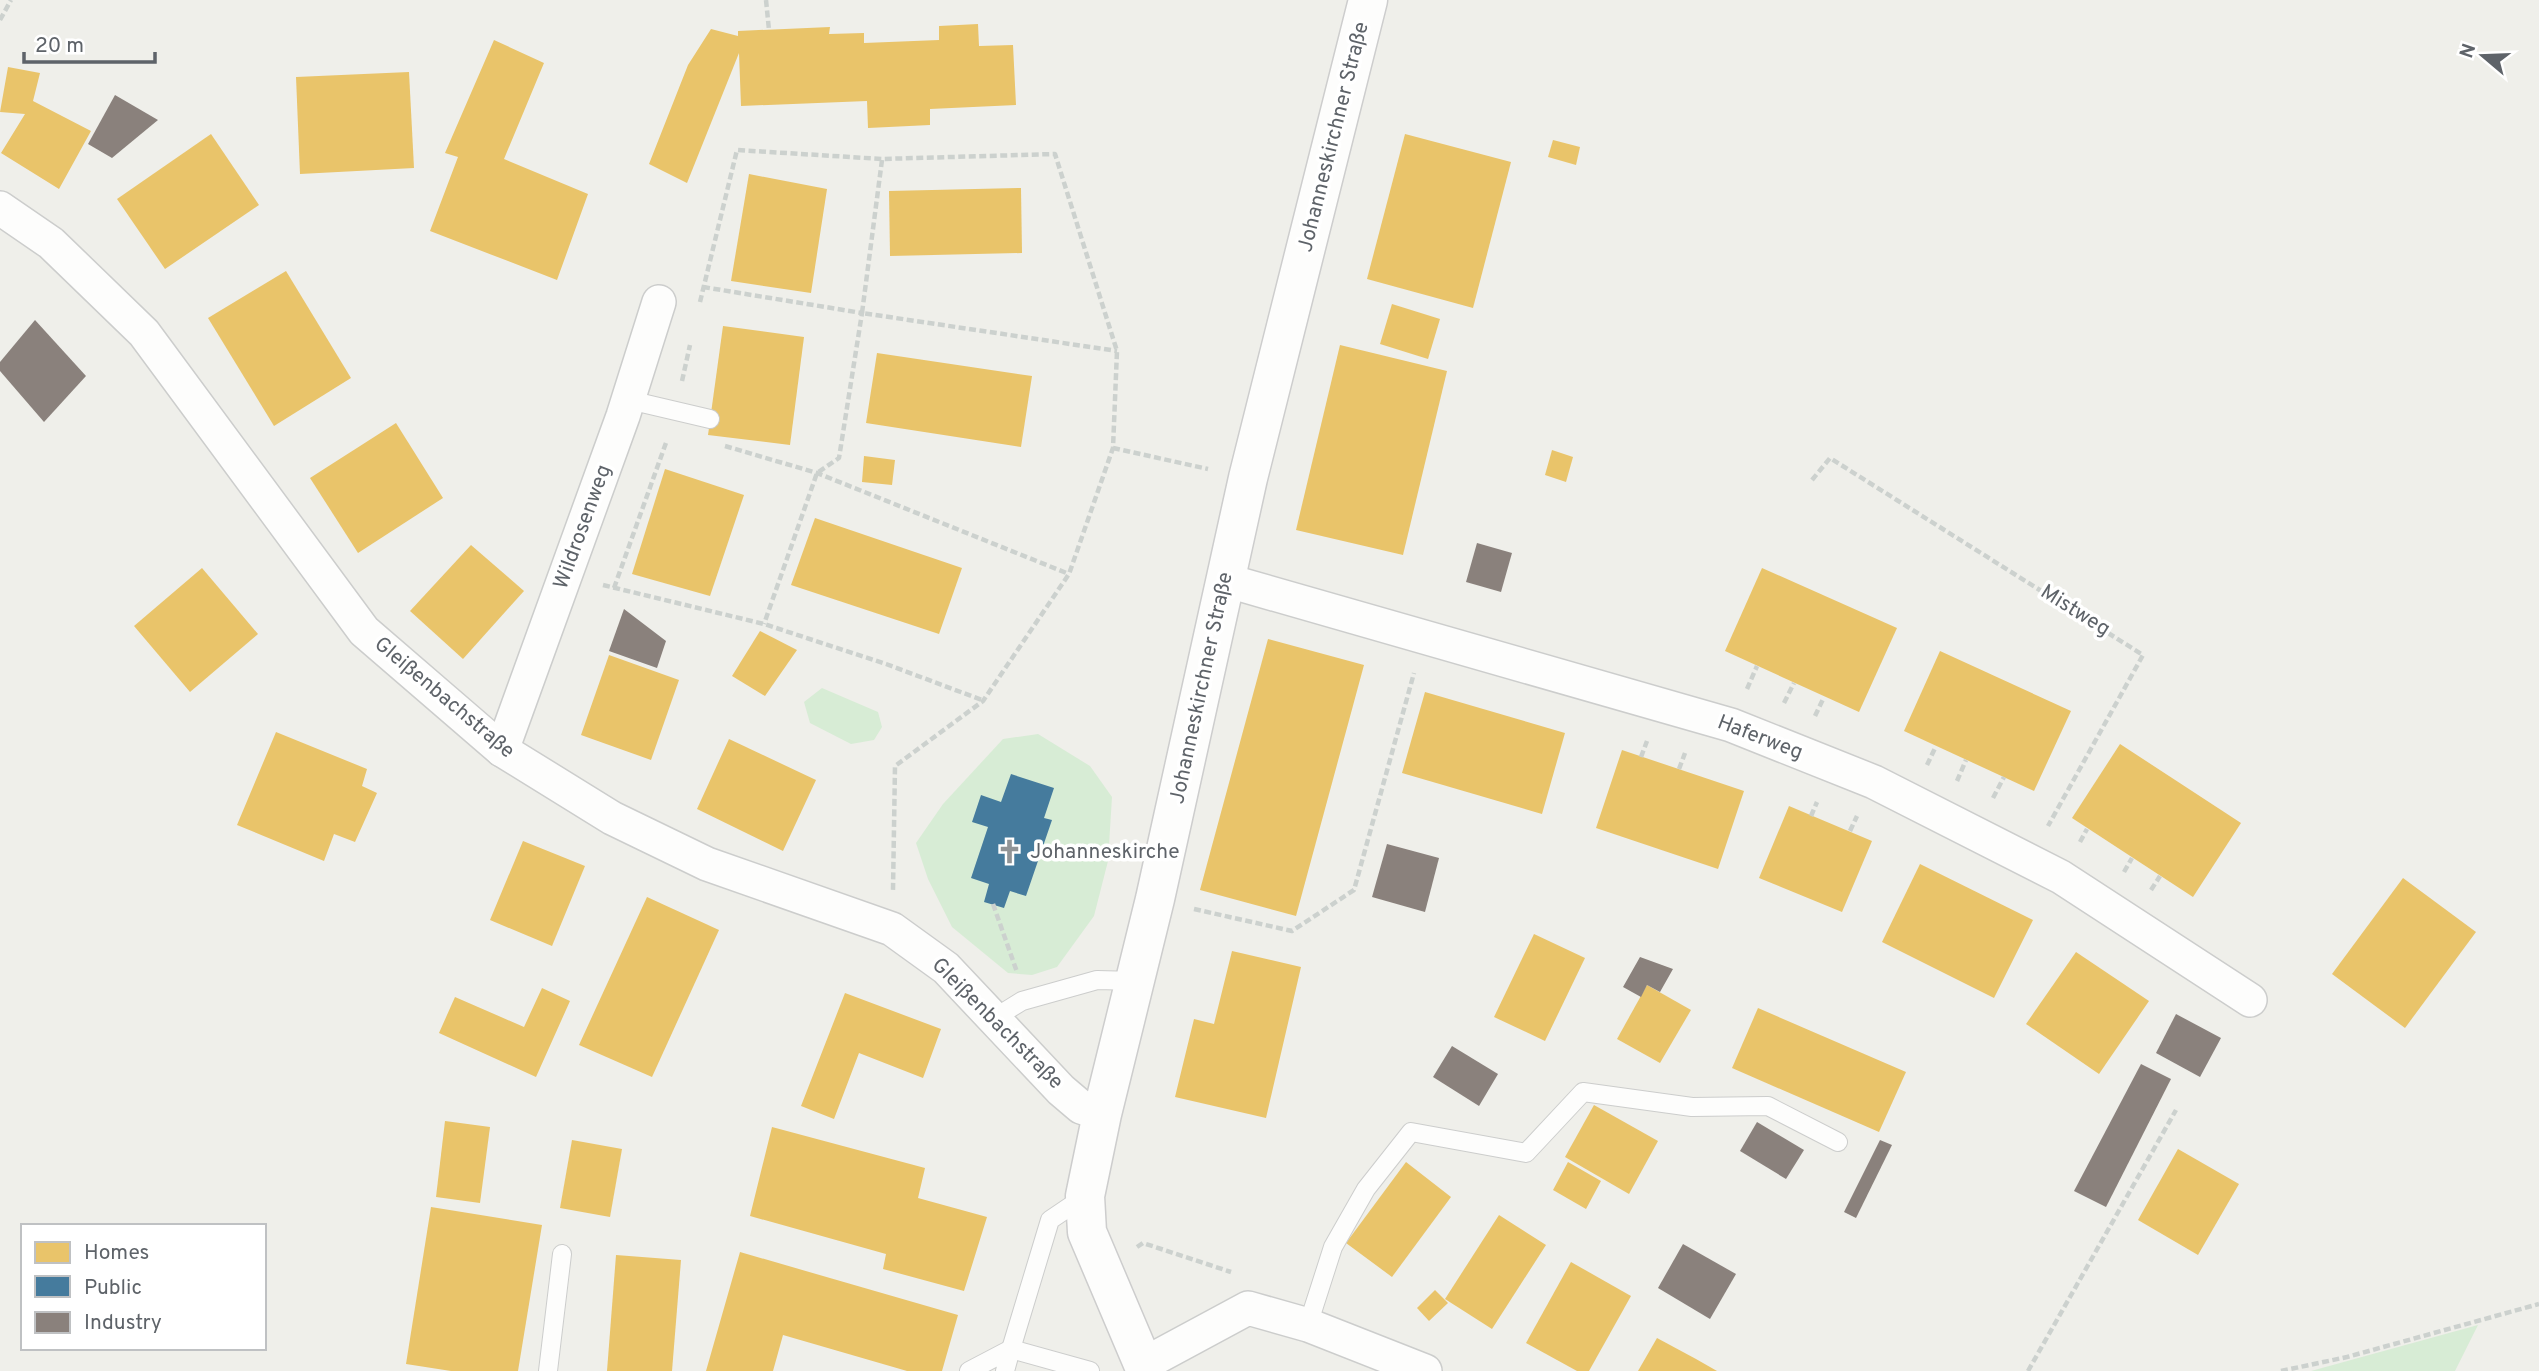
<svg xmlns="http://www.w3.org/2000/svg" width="2539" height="1371" viewBox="0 0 2539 1371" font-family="Overpass,sans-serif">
	<rect width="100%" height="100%" fill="#efefea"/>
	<g fill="#d7ecd5">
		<polygon points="822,688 878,712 882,727 874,740 851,744 810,723 804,702"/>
		<polygon points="1038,734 1090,766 1112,797 1108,861 1094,916 1057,967 1032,975 1008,973 952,927 928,879 916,843 943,804 1003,739"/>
		<polygon points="2478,1325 2455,1371 2311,1371"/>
	</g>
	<g fill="#e9c46a">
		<polygon points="978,24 979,46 1013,45 1016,105 930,109 930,125 868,128 867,101 741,106 739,53 687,183 649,164 688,65 711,29 738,36 738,31 830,27 829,34 864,33 864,43 939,40 939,26"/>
		<polygon points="494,40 544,63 504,159 588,194 557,280 430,231 458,157 445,153"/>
		<polygon points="8,67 40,73 33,101 91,131 59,189 1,153 25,114 0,112"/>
		<polygon points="409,72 414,168 300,174 296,77"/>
		<polygon points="211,134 259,205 165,269 117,199"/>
		<polygon points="1405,134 1511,162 1473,308 1367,279"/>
		<polygon points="1553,140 1580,147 1576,165 1548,157"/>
		<polygon points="749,174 827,189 811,293 731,281"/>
		<polygon points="1021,188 1022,253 890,256 889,191"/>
		<polygon points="286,271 351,378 274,426 208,318"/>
		<polygon points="1392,304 1440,319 1428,359 1380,344"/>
		<polygon points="723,326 804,337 790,445 708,435"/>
		<polygon points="1340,345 1447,371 1403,555 1296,530"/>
		<polygon points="877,353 1032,376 1021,447 866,423"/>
		<polygon points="396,423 443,498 358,553 310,478"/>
		<polygon points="1552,450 1573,457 1566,482 1545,475"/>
		<polygon points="864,456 895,460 892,485 862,482"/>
		<polygon points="665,469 744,495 710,596 632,574"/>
		<polygon points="815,518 962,568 939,634 791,585"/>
		<polygon points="471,545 524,591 463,659 410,611"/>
		<polygon points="202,568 258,634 190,692 134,626"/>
		<polygon points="1762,568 1897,628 1859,712 1725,651"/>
		<polygon points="760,631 797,650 765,696 732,676"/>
		<polygon points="1268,639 1364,665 1296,916 1200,890"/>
		<polygon points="1940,651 2071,711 2034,791 1904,731"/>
		<polygon points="609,655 679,680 651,760 581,735"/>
		<polygon points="1425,692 1565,733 1542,814 1402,773"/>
		<polygon points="276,732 367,769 362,786 377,793 355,842 334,834 324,861 237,825"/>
		<polygon points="729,739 816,780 783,851 697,809"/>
		<polygon points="2120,744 2241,823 2193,897 2072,818"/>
		<polygon points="1622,750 1744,791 1718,869 1596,828"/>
		<polygon points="1789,806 1872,841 1842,912 1759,878"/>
		<polygon points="523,841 585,866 552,946 490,920"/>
		<polygon points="1920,864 2033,920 1994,998 1882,942"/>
		<polygon points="2403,878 2476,932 2405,1028 2332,974"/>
		<polygon points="647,897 719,930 652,1077 579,1045"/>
		<polygon points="1534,934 1585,958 1545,1041 1494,1017"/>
		<polygon points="1232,951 1301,967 1266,1118 1175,1097 1194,1019 1214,1024"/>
		<polygon points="2076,952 2149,1001 2099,1074 2026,1024"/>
		<polygon points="1647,985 1691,1010 1660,1063 1617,1039"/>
		<polygon points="542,988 570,1001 536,1077 439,1033 455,997 524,1027"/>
		<polygon points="845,993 941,1029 923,1078 859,1053 834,1119 801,1106"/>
		<polygon points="1758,1008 1906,1072 1879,1132 1732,1068"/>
		<polygon points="1594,1105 1658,1141 1629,1194 1565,1157"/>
		<polygon points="445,1121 490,1127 480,1203 436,1197"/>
		<polygon points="772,1127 925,1168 918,1198 987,1217 964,1291 883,1269 886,1254 750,1216"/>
		<polygon points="572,1140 622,1149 610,1217 560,1208"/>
		<polygon points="2178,1149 2239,1184 2198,1255 2138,1220"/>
		<polygon points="1406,1162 1451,1197 1392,1277 1346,1243"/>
		<polygon points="1568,1162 1601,1181 1586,1209 1553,1190"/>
		<polygon points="431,1207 542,1225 518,1371 451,1371 406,1364"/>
		<polygon points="1499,1215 1546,1245 1492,1329 1445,1299"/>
		<polygon points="740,1252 958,1315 942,1371 907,1371 783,1335 773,1371 706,1371"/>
		<polygon points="616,1255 681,1260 672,1371 607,1371"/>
		<polygon points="1571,1262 1631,1296 1589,1371 1577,1371 1526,1343"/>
		<polygon points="1435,1290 1448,1303 1429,1321 1417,1308"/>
		<polygon points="1657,1338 1696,1359 1717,1371 1638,1371"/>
	</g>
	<polygon fill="#457b9d" points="1011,774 1054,788 1044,818 1052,820 1026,896 1010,891 1004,908 984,902 989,884 971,878 988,827 972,822 981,795 1001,802"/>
	<g fill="#8a817c">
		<polygon points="115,95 158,120 112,158 88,144"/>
		<polygon points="35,320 86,376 44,422 0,371 0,362"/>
		<polygon points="1477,543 1512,553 1501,592 1466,582"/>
		<polygon points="624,609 666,641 657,668 609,651"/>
		<polygon points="1387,844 1439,858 1425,912 1372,897"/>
		<polygon points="1640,957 1673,969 1660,992 1647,985 1641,997 1623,987"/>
		<polygon points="2176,1014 2221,1038 2200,1077 2156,1053"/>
		<polygon points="1452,1046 1498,1074 1479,1106 1433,1077"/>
		<polygon points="2141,1064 2171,1079 2106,1207 2074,1191"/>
		<polygon points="1757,1122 1804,1150 1786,1179 1740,1151"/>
		<polygon points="1880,1140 1892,1145 1856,1218 1844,1212"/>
		<polygon points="1683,1244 1736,1274 1710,1319 1658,1288"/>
	</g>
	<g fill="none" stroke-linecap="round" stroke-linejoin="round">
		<defs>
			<g id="lane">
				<polyline points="629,400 710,419"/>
				<polyline points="993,1019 1022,1001 1097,980 1136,981"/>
				<polyline points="1084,1197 1050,1220 1011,1349 1090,1371"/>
				<polyline points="1308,1325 1333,1247 1366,1189 1411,1132 1526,1153 1583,1092 1692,1107 1768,1106 1838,1142"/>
				<polyline points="548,1371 562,1254"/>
				<polyline points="969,1371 1011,1349 1005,1371"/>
			</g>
			<g id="street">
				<polyline points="0,208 51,243 144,333 364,631 502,750 612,818 707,864 892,929 946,968 1061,1090 1081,1107 1102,1114"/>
				<polyline points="1225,580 1731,725 1874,782 2061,877 2250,1000"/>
				<polyline points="502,750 623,416 659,302"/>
				<polyline points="1144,1364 1248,1308 1308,1325 1425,1371"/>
			</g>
			<polyline id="secondary" points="1146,1371 1087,1232 1085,1196 1102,1114 1155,899 1248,478 1368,0"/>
		</defs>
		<use href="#lane" stroke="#cccdcc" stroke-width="20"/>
		<use href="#street" stroke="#cccdcc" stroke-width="36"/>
		<use href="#secondary" stroke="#cdcdcd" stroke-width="41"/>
		<g stroke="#ccd1ce" stroke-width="4.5" stroke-dasharray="7 3.5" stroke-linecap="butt">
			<polyline points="766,0 769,30"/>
			<polyline points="0,20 11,0"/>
			<polyline points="882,160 862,313 1117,351"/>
			<polyline points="703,287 862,313 839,458 817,473 764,624"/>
			<polyline points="700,302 737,150 882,159 1055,154 1117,351 1113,448 1069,574 983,701 895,766 893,890"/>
			<polyline points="682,381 690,345"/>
			<polyline points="725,446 817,473 1069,574"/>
			<polyline points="1113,448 1208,469"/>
			<polyline points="1812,480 1830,458 2143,655 2048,826"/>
			<polyline points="603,585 764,624 886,664 982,700"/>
			<polyline points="614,588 667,440"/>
			<polyline points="1747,689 1757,666"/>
			<polyline points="1784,703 1794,683"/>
			<polyline points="1815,716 1824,697"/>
			<polyline points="1641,757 1647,741"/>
			<polyline points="1927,765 1936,746"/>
			<polyline points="1679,769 1685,753"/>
			<polyline points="1957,781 1966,760"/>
			<polyline points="1993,798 2004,777"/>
			<polyline points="1811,816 1817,802"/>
			<polyline points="1850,831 1857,816"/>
			<polyline points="2080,842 2087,829"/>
			<polyline points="2124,872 2132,858"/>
			<polyline points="2151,890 2160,876"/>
			<polyline points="993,904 1017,972"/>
			<polyline points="1194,909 1292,931 1354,890 1414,673"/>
			<polyline points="1137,1247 1143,1243 1231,1272"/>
			<polyline points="2028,1371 2176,1110"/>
			<polyline points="2281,1371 2347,1357 2539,1304"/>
		</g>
		<use href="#lane" stroke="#fdfdfc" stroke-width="18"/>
		<use href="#street" stroke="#fdfdfc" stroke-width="33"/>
		<use href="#secondary" stroke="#fdfdfc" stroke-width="38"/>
	</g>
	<defs>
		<symbol id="church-bare" viewBox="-9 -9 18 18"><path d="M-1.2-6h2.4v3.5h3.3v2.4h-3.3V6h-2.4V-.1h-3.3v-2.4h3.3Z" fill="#919496" stroke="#fff" stroke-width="2.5" paint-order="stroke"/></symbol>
	</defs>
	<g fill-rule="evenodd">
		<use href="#church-bare" x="992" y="834" width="35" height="35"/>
	</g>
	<g text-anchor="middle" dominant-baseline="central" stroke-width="7" stroke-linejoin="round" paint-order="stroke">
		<g font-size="21" fill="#5e6369" stroke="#fff">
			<text transform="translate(1334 137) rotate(-76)">Johanneskirchner Straße</text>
			<text transform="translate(583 527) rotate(-70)">Wildrosenweg</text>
			<text transform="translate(2075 611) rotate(32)">Mistweg</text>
			<text transform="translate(1202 688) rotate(-78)">Johanneskirchner Straße</text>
			<text transform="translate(444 698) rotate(40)">Gleißenbachstraße</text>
			<text transform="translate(1760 738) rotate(21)">Haferweg</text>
			<text transform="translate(997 1024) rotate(45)">Gleißenbachstraße</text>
		</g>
		<g font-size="21" fill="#5e6369" stroke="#fff" text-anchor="start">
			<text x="1030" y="852">Johanneskirche</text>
		</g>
	</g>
	<rect x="21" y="1224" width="245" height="126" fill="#ffffff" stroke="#bfc1c3" stroke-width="2"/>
	<rect x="35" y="1242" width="35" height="21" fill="#e9c46a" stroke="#bfc1c3" stroke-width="2"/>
	<text x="84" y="1259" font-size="21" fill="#5e6369">Homes</text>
	<rect x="35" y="1276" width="35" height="21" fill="#457b9d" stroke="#bfc1c3" stroke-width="2"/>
	<text x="84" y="1294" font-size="21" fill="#5e6369">Public</text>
	<rect x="35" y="1312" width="35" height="21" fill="#8a817c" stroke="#bfc1c3" stroke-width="2"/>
	<text x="84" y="1329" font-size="21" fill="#5e6369">Industry</text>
	<g transform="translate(2483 56) rotate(289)" stroke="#ffffff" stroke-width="5" paint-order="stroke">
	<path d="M0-5L12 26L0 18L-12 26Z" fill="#5e6369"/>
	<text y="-10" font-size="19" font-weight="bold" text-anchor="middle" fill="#5e6369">N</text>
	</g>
	<path d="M24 52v10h131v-10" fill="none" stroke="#5e6369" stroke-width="3.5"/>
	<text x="35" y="52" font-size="21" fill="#5e6369" stroke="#ffffff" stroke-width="5" paint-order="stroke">20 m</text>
</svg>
